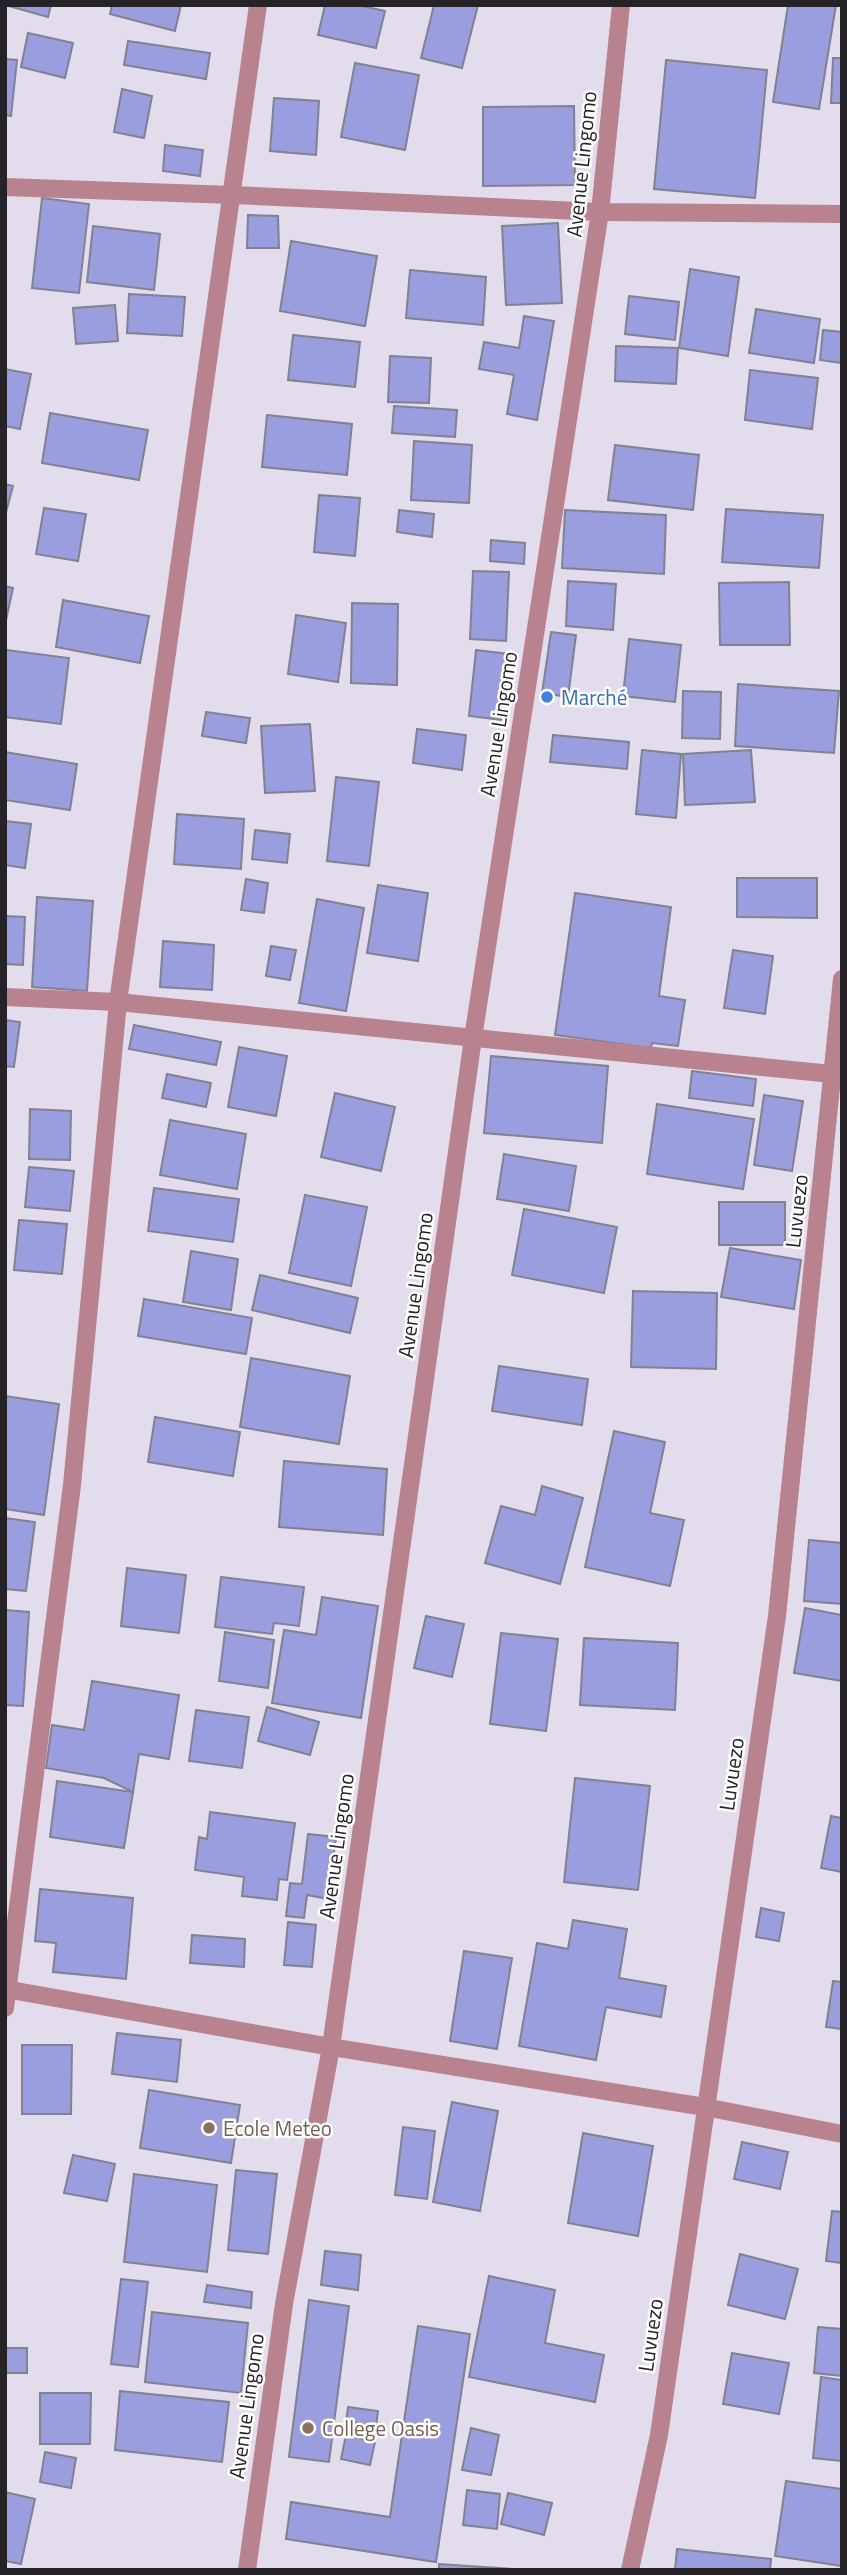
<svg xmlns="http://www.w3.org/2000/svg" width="847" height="2575" viewBox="0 0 847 2575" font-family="'Titillium Web',sans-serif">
	<rect width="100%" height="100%" fill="#e3dcec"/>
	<g fill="#9a9dde" stroke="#818291" stroke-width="2">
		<polygon points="5,5 51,5 48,17"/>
		<polygon points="112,5 181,5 175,31 110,14"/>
		<polygon points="325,5 358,5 385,11 376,48 318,35"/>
		<polygon points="434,5 478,5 462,68 421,58"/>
		<polygon points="788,5 836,5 819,109 773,102"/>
		<polygon points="28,33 73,43 65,78 21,67"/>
		<polygon points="128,41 210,53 206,79 124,65"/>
		<polygon points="833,58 842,58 842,103 831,103"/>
		<polygon points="5,59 17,60 11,116 5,115"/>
		<polygon points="666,60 767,70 755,198 654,189"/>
		<polygon points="355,63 419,75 405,150 341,137"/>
		<polygon points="122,89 152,96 144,138 114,132"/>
		<polygon points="274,98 319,101 316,155 270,151"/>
		<polygon points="574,106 575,185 483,186 483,107"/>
		<polygon points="165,145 203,150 200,176 163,171"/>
		<polygon points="42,198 89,204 79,293 32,288"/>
		<polygon points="248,215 278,216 279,248 247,248"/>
		<polygon points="558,223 562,303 506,305 502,226"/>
		<polygon points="93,226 160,234 154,290 87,282"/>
		<polygon points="291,241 377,256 365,326 280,311"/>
		<polygon points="690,269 739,277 728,356 679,348"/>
		<polygon points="410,270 486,277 483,325 406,318"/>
		<polygon points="129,294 185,297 182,336 127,333"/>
		<polygon points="629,296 679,302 675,340 625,334"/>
		<polygon points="115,305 118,341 76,344 73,308"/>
		<polygon points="756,309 820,319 814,363 749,353"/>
		<polygon points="524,316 554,321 537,420 507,414 514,375 479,369 484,342 519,348"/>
		<polygon points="823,330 842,332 842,363 820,360"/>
		<polygon points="293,335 360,342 355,387 288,380"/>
		<polygon points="616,346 678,348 676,384 615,381"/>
		<polygon points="390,356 431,358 429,403 388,402"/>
		<polygon points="5,369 31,374 20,429 5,426"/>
		<polygon points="750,370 818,378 812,429 745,420"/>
		<polygon points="394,406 457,410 455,437 392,433"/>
		<polygon points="50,413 148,430 139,480 42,463"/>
		<polygon points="267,415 352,424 347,475 262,467"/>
		<polygon points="414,441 472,445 469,503 411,500"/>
		<polygon points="615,445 699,455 693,510 608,500"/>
		<polygon points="5,484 13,486 5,516"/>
		<polygon points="319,495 360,498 355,556 314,552"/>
		<polygon points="44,508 86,514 78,561 36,554"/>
		<polygon points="726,509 823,515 819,568 722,562"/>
		<polygon points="399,510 434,514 432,537 397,532"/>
		<polygon points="565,510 666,515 664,574 562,568"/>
		<polygon points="491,540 525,543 524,564 490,561"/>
		<polygon points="473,571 509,572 506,641 470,639"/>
		<polygon points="568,581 616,584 613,630 566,626"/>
		<polygon points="789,582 790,645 720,645 719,583"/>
		<polygon points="5,586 13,588 5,625"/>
		<polygon points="63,600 149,616 140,663 56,647"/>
		<polygon points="352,603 398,604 397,685 351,683"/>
		<polygon points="296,615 346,623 338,682 288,674"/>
		<polygon points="551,632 576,635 568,697 542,693"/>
		<polygon points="629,639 681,645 675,702 623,696"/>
		<polygon points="6,650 69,658 61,724 5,717"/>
		<polygon points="476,650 509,654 501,720 469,716"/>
		<polygon points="738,684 839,691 834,753 735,746"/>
		<polygon points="683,691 721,692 720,739 682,738"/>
		<polygon points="206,712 250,718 246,743 202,736"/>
		<polygon points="310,724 315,791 265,793 261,726"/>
		<polygon points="417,729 466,735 462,770 413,763"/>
		<polygon points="553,735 629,742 627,769 550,762"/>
		<polygon points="642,750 681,754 676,818 636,814"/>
		<polygon points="751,750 755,802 685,805 683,754"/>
		<polygon points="5,752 77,764 70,810 5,800"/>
		<polygon points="336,777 379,782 369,866 327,861"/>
		<polygon points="177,814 244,819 241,869 174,864"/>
		<polygon points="5,821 31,824 25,868 5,865"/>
		<polygon points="255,830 290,834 287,863 252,859"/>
		<polygon points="737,878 817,878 817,918 737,917"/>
		<polygon points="246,879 268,883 264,913 241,910"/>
		<polygon points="378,885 428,893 418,961 367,953"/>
		<polygon points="575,893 671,907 659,996 685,1000 678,1046 652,1043 651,1048 555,1035"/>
		<polygon points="37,897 93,901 87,991 32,987"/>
		<polygon points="317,899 364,908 346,1011 299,1003"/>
		<polygon points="5,916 25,917 23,965 5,964"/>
		<polygon points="163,941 214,945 212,990 160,987"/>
		<polygon points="271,946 296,950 290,980 266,976"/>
		<polygon points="733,950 773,956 765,1014 724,1008"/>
		<polygon points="5,1020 20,1022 14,1067 5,1066"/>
		<polygon points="134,1025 221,1042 216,1065 129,1049"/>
		<polygon points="239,1047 287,1056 276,1116 228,1107"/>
		<polygon points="491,1056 608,1066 602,1143 484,1133"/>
		<polygon points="692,1071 756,1079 753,1106 689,1098"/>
		<polygon points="167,1074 211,1083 206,1107 162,1098"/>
		<polygon points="335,1093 395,1107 381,1171 321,1157"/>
		<polygon points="764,1095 803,1101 792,1171 754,1165"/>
		<polygon points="657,1104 754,1119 743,1189 647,1174"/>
		<polygon points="30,1109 71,1111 70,1160 29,1159"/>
		<polygon points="170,1120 246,1134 237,1189 160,1175"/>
		<polygon points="504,1154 576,1166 569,1211 497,1199"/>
		<polygon points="29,1167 74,1171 70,1211 25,1207"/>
		<polygon points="154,1188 239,1199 233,1242 148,1231"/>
		<polygon points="305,1195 367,1207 351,1286 289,1273"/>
		<rect x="719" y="1202" width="66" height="43"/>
		<polygon points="524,1209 617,1227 604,1293 512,1275"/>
		<polygon points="19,1220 67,1224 62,1274 14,1270"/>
		<polygon points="730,1248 801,1260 794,1309 721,1297"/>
		<polygon points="191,1251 238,1259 231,1310 183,1302"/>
		<polygon points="260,1275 358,1298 350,1333 252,1310"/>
		<polygon points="633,1291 717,1293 716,1369 631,1367"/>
		<polygon points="144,1299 252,1318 246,1354 138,1336"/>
		<polygon points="251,1358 350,1376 339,1444 240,1427"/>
		<polygon points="499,1366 588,1379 582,1425 492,1411"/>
		<polygon points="5,1396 59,1404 44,1515 5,1509"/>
		<polygon points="155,1417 240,1432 233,1476 148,1462"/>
		<polygon points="614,1431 665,1442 650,1513 684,1520 670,1586 585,1567"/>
		<polygon points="284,1461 387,1469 383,1535 279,1527"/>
		<polygon points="542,1486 583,1498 560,1584 485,1563 501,1506 535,1515"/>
		<polygon points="5,1518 35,1522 26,1591 5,1589"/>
		<polygon points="809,1540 842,1543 842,1604 804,1601"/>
		<polygon points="127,1568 186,1575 179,1633 121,1626"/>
		<polygon points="221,1577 304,1587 299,1626 274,1623 272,1634 215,1627"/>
		<polygon points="322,1597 378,1606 361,1718 272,1703 284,1630 316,1635"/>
		<polygon points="805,1608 842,1615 842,1681 794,1673"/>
		<polygon points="5,1610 29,1612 23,1706 5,1705"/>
		<polygon points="426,1616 464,1624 452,1677 414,1668"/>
		<polygon points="225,1632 274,1640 268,1688 219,1681"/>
		<polygon points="501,1633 558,1639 546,1731 490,1724"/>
		<polygon points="584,1638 678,1643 675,1710 580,1705"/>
		<polygon points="92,1681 179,1695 169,1759 139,1754 133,1792 104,1778 46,1768 52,1725 84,1730"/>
		<polygon points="267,1707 319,1722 310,1755 258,1741"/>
		<polygon points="196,1710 249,1717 242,1768 189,1761"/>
		<polygon points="575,1778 650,1786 638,1890 564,1882"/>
		<polygon points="57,1781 133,1792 124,1848 50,1837"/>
		<polygon points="210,1812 295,1823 287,1880 279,1879 277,1900 242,1896 244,1877 195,1870 199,1837 207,1839"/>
		<polygon points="831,1816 842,1818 842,1872 821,1868"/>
		<polygon points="308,1834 336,1837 328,1899 307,1895 304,1918 286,1916 290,1883 302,1884"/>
		<polygon points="40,1889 133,1898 126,1979 53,1972 56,1943 35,1941"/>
		<polygon points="761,1908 784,1913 779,1941 756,1937"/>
		<polygon points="573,1920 627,1929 619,1978 666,1986 661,2017 606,2007 596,2060 519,2046 537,1943 568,1949"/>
		<polygon points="288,1922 316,1925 312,1967 284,1965"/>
		<polygon points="192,1935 245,1939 244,1967 190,1963"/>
		<polygon points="464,1951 512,1958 497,2049 450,2041"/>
		<polygon points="833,1981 842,1982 842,2029 826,2027"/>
		<polygon points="117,2033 181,2040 177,2082 112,2074"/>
		<polygon points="22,2045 72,2045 71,2114 22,2114"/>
		<polygon points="149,2090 240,2105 231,2163 140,2148"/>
		<polygon points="452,2102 498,2111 480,2211 433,2202"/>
		<polygon points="403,2127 435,2131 427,2199 395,2195"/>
		<polygon points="583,2133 653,2146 638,2236 568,2223"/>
		<polygon points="742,2142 788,2152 780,2189 734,2179"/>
		<polygon points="73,2155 115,2164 107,2201 64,2193"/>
		<polygon points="236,2170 277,2174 268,2254 228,2250"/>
		<polygon points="134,2174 217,2185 207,2272 124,2262"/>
		<polygon points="832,2211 842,2212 842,2263 826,2261"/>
		<polygon points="325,2251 361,2255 358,2290 321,2285"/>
		<polygon points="740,2254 798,2269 785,2319 728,2305"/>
		<polygon points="489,2276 555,2290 545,2343 604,2355 595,2402 469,2377"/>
		<polygon points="121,2279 148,2282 138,2367 111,2364"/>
		<polygon points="207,2285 252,2292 251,2308 204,2302"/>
		<polygon points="309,2300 349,2306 329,2462 289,2457"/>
		<polygon points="152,2312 248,2323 241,2393 145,2382"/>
		<polygon points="418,2326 470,2334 436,2562 286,2539 291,2502 390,2517"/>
		<polygon points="818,2327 842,2329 842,2376 814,2373"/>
		<rect x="5" y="2348" width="22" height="25"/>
		<polygon points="732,2353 789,2363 779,2414 723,2404"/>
		<polygon points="821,2377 842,2380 842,2461 813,2458"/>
		<polygon points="120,2391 229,2402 222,2462 115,2450"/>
		<polygon points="40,2393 91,2393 90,2444 40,2444"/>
		<polygon points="348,2407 378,2411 376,2426 346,2422"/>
		<polygon points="471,2428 499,2435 491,2475 462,2470"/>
		<polygon points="346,2435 375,2442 370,2465 341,2459"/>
		<polygon points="45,2452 76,2458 71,2488 40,2482"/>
		<polygon points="786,2481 842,2489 842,2566 775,2556"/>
		<polygon points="467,2490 500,2494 497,2529 463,2525"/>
		<polygon points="5,2492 35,2499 21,2564 5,2561"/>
		<polygon points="508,2493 552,2503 544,2535 501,2524"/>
		<polygon points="677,2549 771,2559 770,2570 675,2570"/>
		<polygon points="439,2564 513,2569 513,2570 439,2570"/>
	</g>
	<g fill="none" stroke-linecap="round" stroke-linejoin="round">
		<g stroke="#b9828f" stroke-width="18">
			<polyline points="5,187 232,195 600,212 842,214"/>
			<polyline points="5,997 118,1002 842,1075"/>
			<polyline points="5,1989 331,2047 705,2107 842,2134"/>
			<polyline points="5,2008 72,1485 118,1002 258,5"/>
			<polyline points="247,2570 284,2304 331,2047 473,1038 600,212 621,5"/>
			<polyline points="630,2570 659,2435 777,1616 842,979"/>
		</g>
	</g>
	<circle fill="#3f7fe0" stroke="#fff" stroke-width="2.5" cx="547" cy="697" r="7"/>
	<g fill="#8d6e63" stroke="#fff" stroke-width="2.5">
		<circle cx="209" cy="2128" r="7"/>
		<circle cx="308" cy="2428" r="7"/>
	</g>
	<g text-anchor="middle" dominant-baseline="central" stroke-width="5" stroke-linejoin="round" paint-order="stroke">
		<g font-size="21" fill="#252228" stroke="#fff">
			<text transform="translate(581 164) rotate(-84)">Avenue Lingomo</text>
			<text transform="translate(498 724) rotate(-81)">Avenue Lingomo</text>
			<text transform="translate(796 1211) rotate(-84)">Luvuezo</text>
			<text transform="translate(415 1285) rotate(-82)">Avenue Lingomo</text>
			<text transform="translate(731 1774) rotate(-82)">Luvuezo</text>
			<text transform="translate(336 1846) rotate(-82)">Avenue Lingomo</text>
			<text transform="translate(650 2335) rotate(-82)">Luvuezo</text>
			<text transform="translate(246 2406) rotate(-82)">Avenue Lingomo</text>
		</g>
		<g font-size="21" fill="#366cbe" stroke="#fff" text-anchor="start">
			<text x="561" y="697">Marché</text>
		</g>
		<g font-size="21" fill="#785e54" stroke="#fff" text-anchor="start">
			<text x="223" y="2128">Ecole Meteo</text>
			<text x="322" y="2428">College Oasis</text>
		</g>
	</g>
	<rect width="847" height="2575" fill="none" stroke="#252228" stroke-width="14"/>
</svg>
